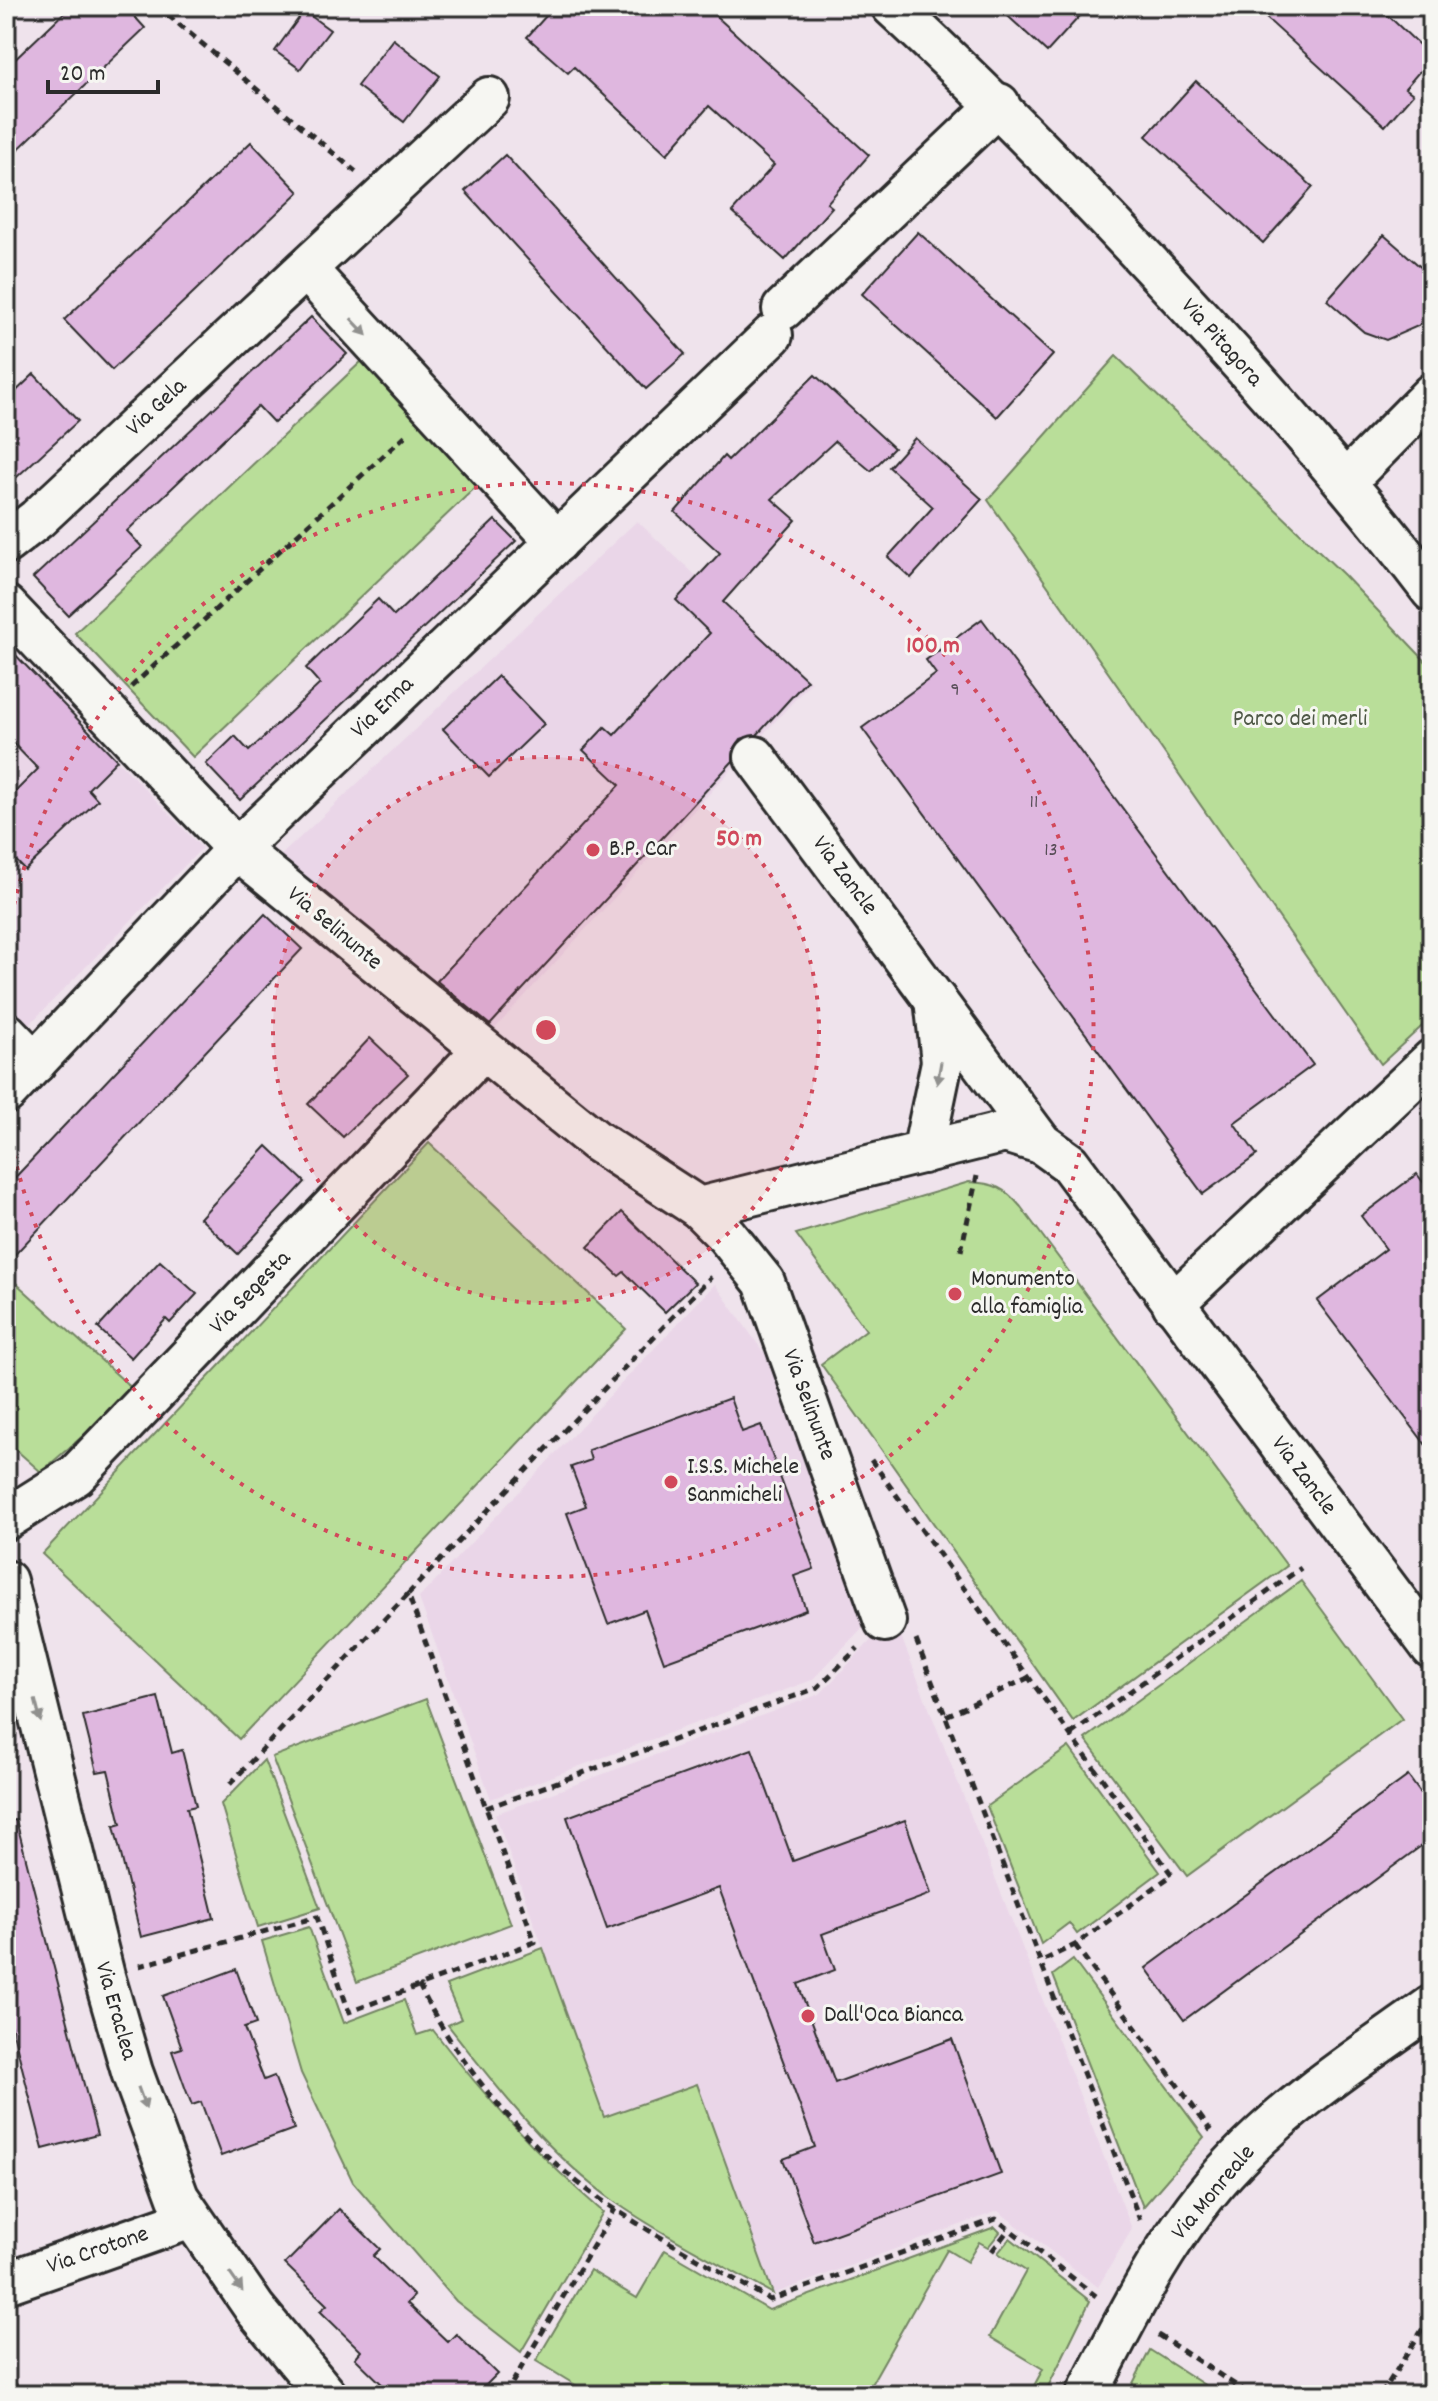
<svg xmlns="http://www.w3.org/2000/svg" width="1438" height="2401" viewBox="0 0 1438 2401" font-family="Dekko,sans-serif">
	<rect width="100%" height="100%" fill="#efe3ec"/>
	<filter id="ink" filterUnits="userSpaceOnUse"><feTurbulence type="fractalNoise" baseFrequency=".0125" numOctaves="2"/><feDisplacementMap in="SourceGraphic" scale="16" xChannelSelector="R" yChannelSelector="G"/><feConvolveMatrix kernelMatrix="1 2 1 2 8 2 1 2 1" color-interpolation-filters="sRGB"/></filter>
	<g filter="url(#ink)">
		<g fill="#ead6e8">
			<polygon points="637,521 811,682 489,1035 277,859"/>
			<polygon points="6,645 202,848 28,1026 6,1004"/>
			<polygon points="715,1284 774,1367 866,1624 812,1680 491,1799 419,1598"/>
			<polygon points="897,1626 1132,2229 1098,2287 998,2211 773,2294 697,2084 604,2117 495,1814 820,1694 877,1634"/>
		</g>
		<g fill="#b9de99" stroke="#728462" stroke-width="2">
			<polygon points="1116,356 1344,575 1432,668 1432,1017 1381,1064 988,500"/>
			<polygon points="363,360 480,483 193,757 75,633"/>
			<polygon points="429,1143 626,1329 239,1739 42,1554"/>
			<path d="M969 1182C994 1183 1005 1188 1021 1207L1287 1566 1073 1721 821 1364 866 1330 796 1234Z"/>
			<polygon points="6,1274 135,1391 41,1472 6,1441"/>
			<polygon points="1301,1581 1402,1719 1187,1876 1085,1739"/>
			<polygon points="426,1699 511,1924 357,1982 272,1757"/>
			<polygon points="1069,1747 1160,1872 1077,1934 1069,1923 1041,1944 987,1806"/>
			<polygon points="264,1760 320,1908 258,1927 221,1804"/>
			<path d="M309 1927 344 2023 404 2000 417 2035 433 2030C486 2098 537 2155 603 2212L521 2352 456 2301 353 2182 301 2073 262 1941Z"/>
			<path d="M543 1948 604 2117 697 2084 773 2294C721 2264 664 2236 615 2202 548 2154 498 2089 448 2025L461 2019 446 1985Z"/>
			<polygon points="1073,1960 1204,2137 1143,2207 1053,1975"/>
			<polygon points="995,2227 1000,2232 988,2247 979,2242 967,2262 947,2250 865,2395 592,2395 536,2361 590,2270 637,2298 665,2250 769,2310"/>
			<polygon points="1010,2238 1090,2301 1044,2395 1029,2395 1043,2369 990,2337 1026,2271 998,2253"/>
			<polygon points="1150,2350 1220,2395 1127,2395"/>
		</g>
		<g fill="#dfb7df" stroke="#2b2b2b" stroke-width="2">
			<polygon points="71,6 125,6 145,28 6,161 6,68"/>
			<polygon points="555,6 705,6 869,155 827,203 832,207 785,260 732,212 774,165 709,106 667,154 574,67 568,73 527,37"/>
			<polygon points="997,6 1089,6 1047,52"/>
			<polygon points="1253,6 1378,6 1432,57 1405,88 1413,94 1385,126"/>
			<polygon points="304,11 330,30 300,69 275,51"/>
			<polygon points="393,39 440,76 404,122 357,86"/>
			<polygon points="1196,81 1313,187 1263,243 1146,136"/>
			<polygon points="251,142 299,192 112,370 64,320"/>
			<polygon points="505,155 685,354 646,389 465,191"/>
			<polygon points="918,232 1053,355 997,417 862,294"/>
			<polygon points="1384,235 1432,277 1432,313 1418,326 1386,340 1364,332 1327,300"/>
			<polygon points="311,317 347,354 274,423 258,406 127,531 142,547 68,615 33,578"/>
			<polygon points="34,374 78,421 6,487 6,401"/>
			<polygon points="815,375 894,448 871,471 835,441 772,499 796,520 723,602 807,680 757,735 741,739 734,749 733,761 490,1025 437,981 620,785 583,750 605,727 614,735 710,633 676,600 720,553 675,512 724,456 728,460"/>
			<polygon points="915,438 982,499 911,578 888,557 933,507 889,467"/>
			<polygon points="495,520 516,541 240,800 206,764 235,736 249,751 320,684 306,668 358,618 378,599 394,616"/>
			<polygon points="982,619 1313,1065 1234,1123 1257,1155 1203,1194 862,728 936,674 926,660"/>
			<polygon points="6,645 117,760 88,789 98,800 25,870 6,850 6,801 38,769 6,736"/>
			<polygon points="498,676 544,724 489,777 443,729"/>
			<polygon points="265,914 302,949 6,1264 6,1187"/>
			<polygon points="370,1038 408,1074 343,1137 308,1104"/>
			<polygon points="267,1146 305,1182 238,1254 200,1218"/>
			<polygon points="1417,1174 1432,1194 1432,1453 1317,1301 1386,1249 1361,1216"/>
			<polygon points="622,1212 695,1283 665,1312 624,1272 619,1276 588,1247"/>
			<polygon points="160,1261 197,1294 170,1323 166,1319 131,1358 98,1328"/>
			<polygon points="730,1398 742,1432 761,1425 814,1569 794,1576 806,1610 664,1662 645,1610 608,1624 567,1513 586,1506 571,1467 591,1460 588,1450"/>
			<polygon points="158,1697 172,1753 182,1750 196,1806 187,1808 214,1918 141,1937 114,1826 121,1824 108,1770 97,1772 83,1716"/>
			<polygon points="752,1749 793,1861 905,1820 931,1894 822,1934 835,1970 798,1984 835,2083 952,2039 1001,2174 814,2242 783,2159 815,2147 719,1888 607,1929 567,1817"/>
			<polygon points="1408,1776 1432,1809 1432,1838 1184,2020 1146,1968"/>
			<polygon points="16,1820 97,2135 43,2149 6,2005 6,1821"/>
			<polygon points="236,1969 256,2024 244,2028 264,2080 274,2076 294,2129 221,2156 201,2102 192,2105 186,2090 172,2051 182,2048 163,1996"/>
			<polygon points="339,2209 380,2249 373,2256 414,2296 407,2303 448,2342 456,2334 497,2374 476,2395 393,2395 355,2358 361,2351 320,2311 327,2305 285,2264"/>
		</g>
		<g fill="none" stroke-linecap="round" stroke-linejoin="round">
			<defs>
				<g id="street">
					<path d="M892 6C987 93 1074 183 1162 277 1256 378 1348 481 1432 591"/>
					<polyline points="306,269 557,542"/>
					<polyline points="783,309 999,104"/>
					<polyline points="1345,482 1432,394"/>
					<polyline points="6,543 37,519 489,98"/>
					<polyline points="6,606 237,849 596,1141 699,1208 1005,1132 1041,1143"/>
					<polyline points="755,757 1041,1143 1069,1163 1432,1648"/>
					<polyline points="6,1033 35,1063"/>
					<polyline points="6,1093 237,849 772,335"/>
					<polyline points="923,1153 942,1062 935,999"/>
					<polyline points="699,1208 727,1236 764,1282 885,1621"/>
					<polyline points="1173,1304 1432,1060"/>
					<polyline points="6,1519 76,1475 482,1051"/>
					<polyline points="6,1581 104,1976 132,2072 178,2197 255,2309 326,2395"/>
					<polyline points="6,2283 191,2218"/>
					<path d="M1087 2395C1129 2312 1171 2227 1236 2160 1293 2100 1365 2054 1432 2006"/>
				</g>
			</defs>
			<use href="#street" stroke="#2b2b2b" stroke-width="46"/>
			<g stroke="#2b2b2b" stroke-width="5" stroke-dasharray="8 6" stroke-linecap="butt">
				<polyline points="157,6 356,172"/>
				<polyline points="131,687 407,434"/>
				<polyline points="961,1251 977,1176"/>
				<polyline points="871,1460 1172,1875 1075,1945 1040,1962"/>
				<polyline points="916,1640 1140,2220"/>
				<polyline points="946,1716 1030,1677"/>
				<polyline points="1071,1734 1301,1568"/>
				<polyline points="230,1784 408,1594"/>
				<polyline points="486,1808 817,1688 858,1648"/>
				<polyline points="1075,1945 1211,2131"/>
				<polyline points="139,1966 317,1917 349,2012 535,1942 408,1594 711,1277"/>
				<path d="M419 1985C459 2069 538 2161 618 2211 667 2243 720 2270 770 2300L996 2219 1096 2296"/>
				<polyline points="992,2251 1009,2229"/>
				<polyline points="1158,2335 1251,2395"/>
				<polyline points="505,2395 615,2209"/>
				<polyline points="1381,2395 1432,2314"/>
			</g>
			<use href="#street" stroke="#f6f6f2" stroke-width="40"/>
		</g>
		<defs><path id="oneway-solid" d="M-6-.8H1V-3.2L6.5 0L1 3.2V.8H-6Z" transform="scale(2)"/></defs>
		<g fill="#90908e">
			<use href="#oneway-solid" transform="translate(359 327) rotate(47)"/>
			<use href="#oneway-solid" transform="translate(939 1073) rotate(100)"/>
			<use href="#oneway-solid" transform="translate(38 1711) rotate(76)"/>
			<use href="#oneway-solid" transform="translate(142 2098) rotate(70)"/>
			<use href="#oneway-solid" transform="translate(236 2282) rotate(55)"/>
		</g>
	</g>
	<circle cx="546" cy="1030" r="273" fill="#d1495b" fill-opacity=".12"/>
	<g fill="none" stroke="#d1495b" stroke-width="4" stroke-dasharray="4 8">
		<circle cx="546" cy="1030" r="273"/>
		<path d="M7 940A547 547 0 1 1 7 1120"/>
	</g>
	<g fill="#d1495b" stroke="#f6f6f2" stroke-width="3">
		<circle cx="593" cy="850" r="8"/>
		<circle cx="955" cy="1294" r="8"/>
		<circle cx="671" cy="1482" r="8"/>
		<circle cx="808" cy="2016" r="8"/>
	</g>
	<g text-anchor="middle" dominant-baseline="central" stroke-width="6" stroke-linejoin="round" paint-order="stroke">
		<g font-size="20" fill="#584e58">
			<text x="955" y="691">9</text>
			<text x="1034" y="803">11</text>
			<text x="1051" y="851">13</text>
		</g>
		<g font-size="24" fill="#2b2b2b" stroke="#f6f6f2">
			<text transform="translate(1221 343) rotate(48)">Via Pitagora</text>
			<text transform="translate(157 408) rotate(-43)">Via Gela</text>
			<text transform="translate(383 708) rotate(-44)">Via Enna</text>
			<text transform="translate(844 876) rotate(53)">Via Zancle</text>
			<text transform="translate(334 929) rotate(40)">Via Selinunte</text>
			<text transform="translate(251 1293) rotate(-46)">Via Segesta</text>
			<text transform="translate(808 1405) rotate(70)">Via Selinunte</text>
			<text transform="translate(1303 1476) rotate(53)">Via Zancle</text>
			<text transform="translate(115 2011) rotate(74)">Via Eraclea</text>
			<text transform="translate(1214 2193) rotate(-50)">Via Monreale</text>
			<text transform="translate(98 2251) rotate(-19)">Via Crotone</text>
		</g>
		<g font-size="24" fill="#4e5846" stroke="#f6f6f2">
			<text x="1300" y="720">Parco dei merli</text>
		</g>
		<g font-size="24" fill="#2b2b2b" stroke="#f6f6f2" text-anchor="start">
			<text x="609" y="850">B.P. Car</text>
			<text x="971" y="1280">Monumento<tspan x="971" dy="28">alla famiglia</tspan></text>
			<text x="687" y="1468">I.S.S. Michele<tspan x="687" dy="28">Sanmicheli</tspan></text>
			<text x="824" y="2016">Dall'Oca Bianca</text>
		</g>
	</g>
	<circle cx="546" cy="1030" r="12" fill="#d1495b" stroke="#f6f6f2" stroke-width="4"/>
	<g font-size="24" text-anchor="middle" font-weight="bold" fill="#d1495b" stroke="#f6f6f2" stroke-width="6" stroke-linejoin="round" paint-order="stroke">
		<text x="933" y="652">100 m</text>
		<text x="739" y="845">50 m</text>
	</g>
	<rect width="1438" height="2401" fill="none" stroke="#f6f6f2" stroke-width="32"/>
	<rect x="16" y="16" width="1406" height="2369" fill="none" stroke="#2b2b2b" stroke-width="3" filter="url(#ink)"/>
	<path d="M48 80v12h110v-12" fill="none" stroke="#2b2b2b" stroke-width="4"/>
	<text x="60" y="80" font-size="24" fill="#2b2b2b" stroke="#f6f6f2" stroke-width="6" paint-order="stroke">20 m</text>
</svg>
